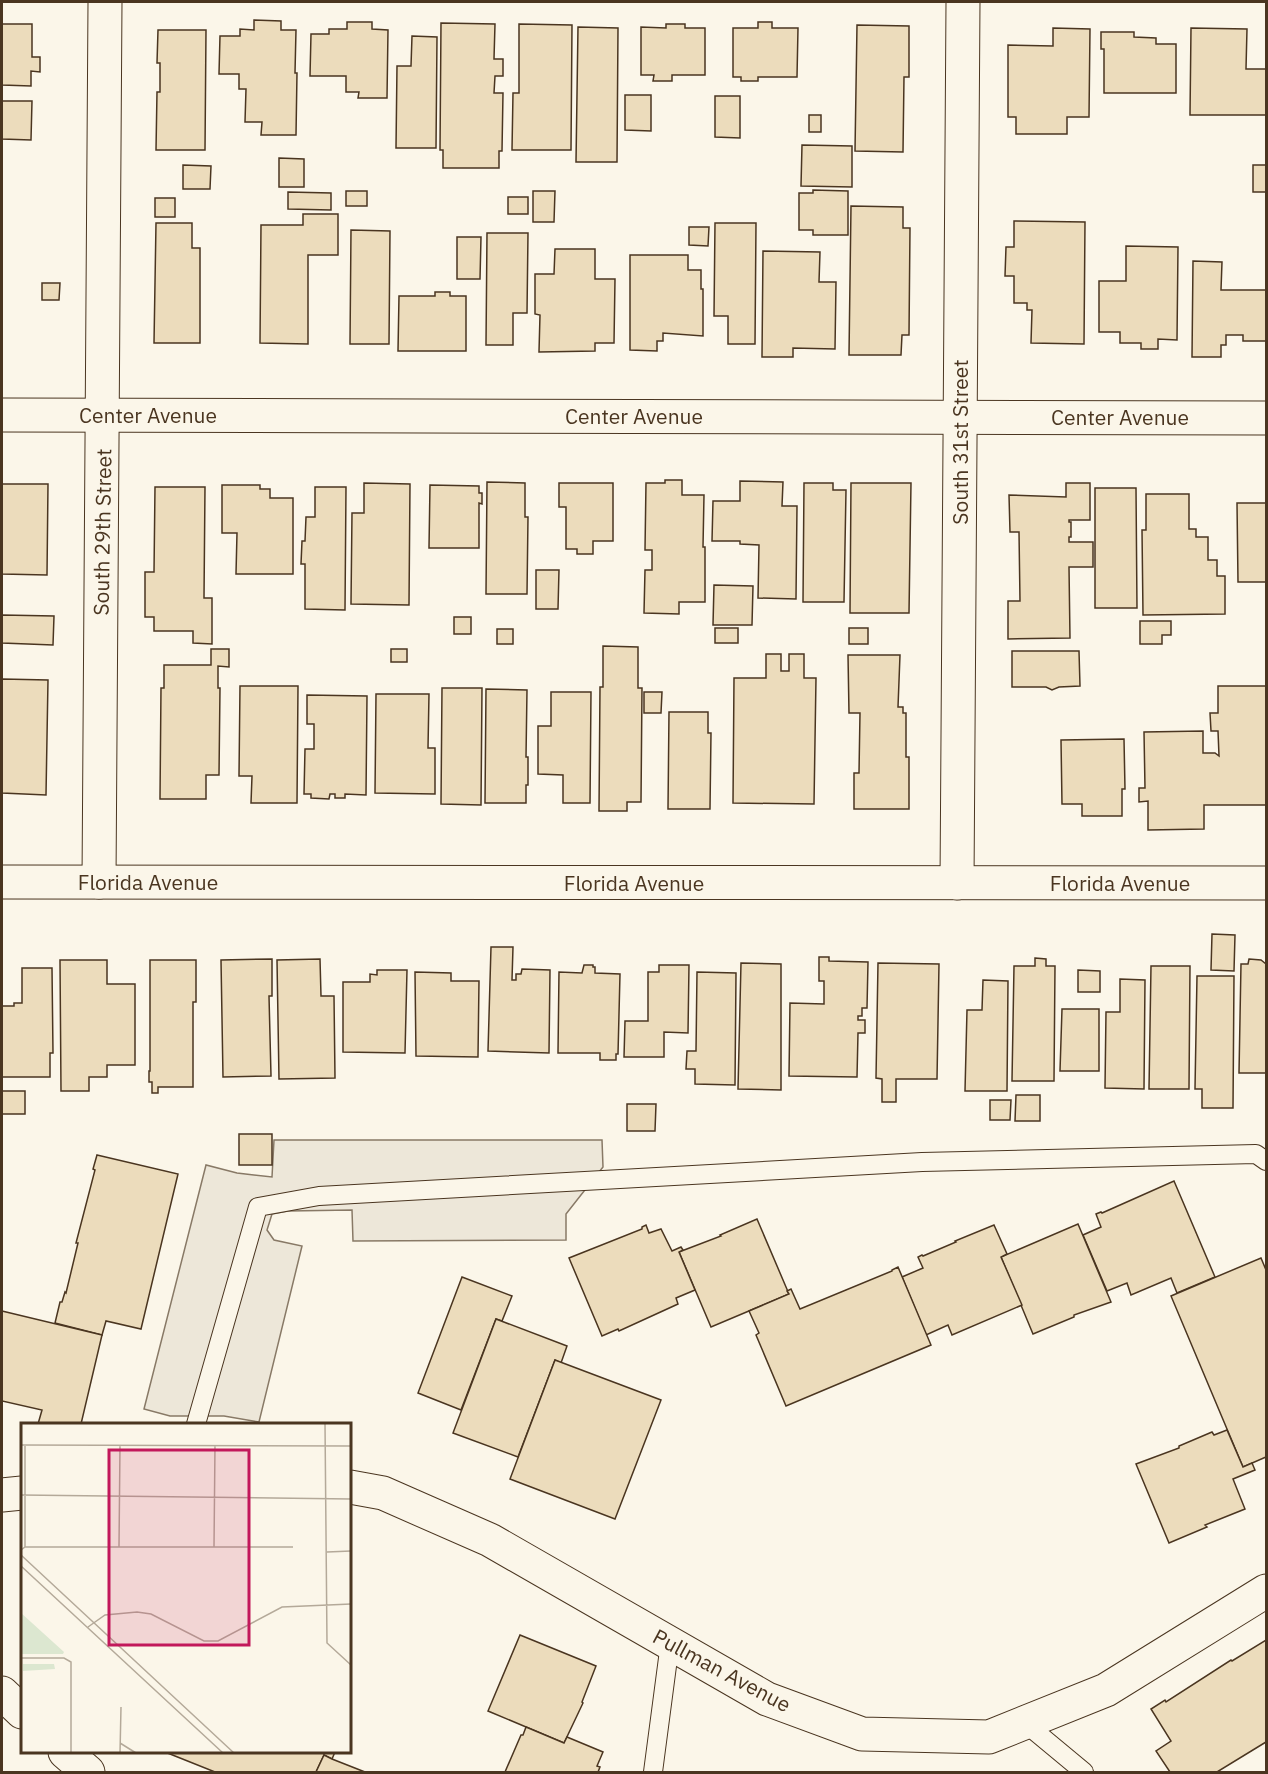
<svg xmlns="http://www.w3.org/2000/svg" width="1268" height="1774" viewBox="0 0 1268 1774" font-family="'IBM Plex Sans',sans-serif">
	<rect width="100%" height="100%" fill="#fbf6e9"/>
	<polygon fill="#ede7d9" stroke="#887966" stroke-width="1.5" points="274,1140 602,1140 603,1167 566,1214 566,1240 353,1241 352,1210 288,1211 272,1214 267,1230 274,1240 302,1246 259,1422 224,1416 170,1416 144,1409 206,1165 237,1173 272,1177"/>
	<g fill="#ecdcbc" stroke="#4a3520" stroke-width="1.5">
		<polygon points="254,20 281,21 281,30 296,30 295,73 297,73 296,135 261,135 262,122 245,122 246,89 239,89 239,74 219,74 220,36 240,36 240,29 254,30"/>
		<polygon points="347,22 372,22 372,29 388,30 387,98 358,98 359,92 346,92 346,76 310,76 311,34 329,34 329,29 347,29"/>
		<polygon points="758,22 772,22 772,28 798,28 797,77 758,77 758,81 741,81 741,77 733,77 733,28 758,28"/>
		<polygon points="441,23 495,24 494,59 503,59 503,76 495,76 494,93 503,93 502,151 499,151 499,168 443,168 443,150 440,150"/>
		<polygon points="2,24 32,24 32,57 40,57 40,72 31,71 31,86 2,85"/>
		<polygon points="519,24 572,25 571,150 512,150 513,93 519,93"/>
		<polygon points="666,24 685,24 685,28 705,28 705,75 672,75 672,81 653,81 654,75 641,75 641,27 666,28"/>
		<polygon points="857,25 909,26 909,77 904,77 903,152 855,151"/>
		<polygon points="578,27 618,28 617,162 576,162"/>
		<polygon points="1053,28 1090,29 1089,117 1067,117 1067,134 1016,134 1016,117 1008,117 1008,45 1053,46"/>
		<polygon points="1191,28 1247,29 1246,69 1266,69 1266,115 1190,115"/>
		<polygon points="158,30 206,30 205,150 156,150 157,92 160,92 160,63 157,63"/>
		<polygon points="1101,32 1134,32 1134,37 1156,38 1156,44 1176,44 1176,93 1104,93 1104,49 1101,49"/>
		<polygon points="412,36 437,37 436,148 396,148 397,66 411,66"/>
		<polygon points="625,95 651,95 651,131 625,130"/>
		<polygon points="715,96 740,96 740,138 715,137"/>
		<polygon points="2,101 32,101 31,140 2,139"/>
		<rect x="809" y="115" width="12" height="17"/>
		<polygon points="802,145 852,146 852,187 801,186"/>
		<polygon points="279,158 304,159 304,187 279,187"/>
		<polygon points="183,165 211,166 210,189 183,189"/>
		<rect x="1253" y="165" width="13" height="27"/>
		<polygon points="813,190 848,191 848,235 813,235 813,230 799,230 799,193 813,193"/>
		<rect x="346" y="191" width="21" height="15"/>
		<polygon points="533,191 555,191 554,222 533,222"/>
		<polygon points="288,192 331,193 331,210 288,209"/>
		<rect x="508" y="197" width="20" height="17"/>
		<rect x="155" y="198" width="20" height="19"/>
		<polygon points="851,206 903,207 903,228 910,228 909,335 902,335 901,355 849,355"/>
		<polygon points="303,214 338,214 338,255 308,255 308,344 260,343 261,225 303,225"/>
		<polygon points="1014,221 1085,222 1084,344 1031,343 1032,310 1027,310 1027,303 1014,303 1014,276 1005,276 1006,247 1014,247"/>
		<polygon points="156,223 192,223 192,248 200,248 200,343 154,343"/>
		<polygon points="715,223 756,223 755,344 728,344 728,316 714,316"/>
		<polygon points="689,227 709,227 708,246 689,245"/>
		<polygon points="351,230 390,231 389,344 350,344"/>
		<polygon points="487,233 528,233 527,313 513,313 513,345 486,345"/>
		<polygon points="457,237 481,237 480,279 457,279"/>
		<polygon points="1126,246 1178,247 1177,340 1158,339 1158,349 1141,349 1141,343 1120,343 1120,332 1099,332 1099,281 1126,281"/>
		<polygon points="555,249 595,249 595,279 615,279 614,343 595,343 595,351 539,352 540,315 535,314 535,274 554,274"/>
		<polygon points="763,251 820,252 819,282 836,282 835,349 793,348 793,357 762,357"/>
		<polygon points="630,255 688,255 688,270 701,270 701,289 703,289 703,336 663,333 663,341 657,341 657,351 630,350"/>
		<polygon points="1193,261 1222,262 1221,290 1266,290 1266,341 1243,341 1243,335 1226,335 1226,345 1221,345 1221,357 1192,357"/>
		<polygon points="42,283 60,283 59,300 42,300"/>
		<polygon points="435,292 450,292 450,296 466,296 466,351 398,351 399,296 435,296"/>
		<polygon points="665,480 682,480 682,495 704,495 703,547 705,547 705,602 679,602 679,614 644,613 645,570 652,570 652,550 645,550 646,483 665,483"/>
		<polygon points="740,481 783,482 782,506 797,506 796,599 758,598 759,545 740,544 740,541 712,541 713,501 740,501"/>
		<polygon points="487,482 525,483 525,517 528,517 527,594 486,594"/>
		<polygon points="364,483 410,484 409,605 351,604 352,513 364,513"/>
		<polygon points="559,483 613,483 613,541 593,541 593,554 577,554 577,549 566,549 566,507 559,507"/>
		<polygon points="804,483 833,483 833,490 846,490 844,602 803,602"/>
		<polygon points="851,483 911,483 909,613 850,613"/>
		<polygon points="1066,483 1090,483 1090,520 1069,520 1069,522 1071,522 1071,537 1069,537 1069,542 1093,542 1093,567 1069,567 1070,638 1008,639 1008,601 1020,601 1019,532 1010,532 1009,495 1066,497"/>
		<polygon points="2,484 48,484 47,575 2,574"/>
		<polygon points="222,485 260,485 260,489 270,489 270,498 293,498 293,574 236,574 237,533 222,533"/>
		<polygon points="430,485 479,486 479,493 482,493 482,504 479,503 479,548 429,548"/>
		<polygon points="155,487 205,487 204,598 212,598 212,644 193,643 193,631 154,631 154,617 145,617 145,572 154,572"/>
		<polygon points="315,487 346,487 345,610 305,609 305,564 301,564 302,541 305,541 306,517 315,517"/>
		<polygon points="1095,488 1136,488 1137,608 1095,608"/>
		<polygon points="1146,494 1189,494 1189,529 1196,529 1196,537 1208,537 1208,560 1217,560 1217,576 1225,576 1225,614 1143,615 1142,530 1146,530"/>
		<polygon points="1237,503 1266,503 1266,582 1238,582"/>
		<polygon points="536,570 559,570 558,609 536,609"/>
		<polygon points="714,585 753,586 752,625 713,625"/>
		<polygon points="2,615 54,616 53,645 2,643"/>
		<rect x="454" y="617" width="17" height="17"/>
		<polygon points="1140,621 1171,621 1171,635 1162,635 1162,644 1140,644"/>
		<rect x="715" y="628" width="23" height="15"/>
		<rect x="849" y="628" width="19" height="16"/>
		<rect x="497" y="629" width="16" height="15"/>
		<polygon points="603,646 638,647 638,688 642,688 641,802 627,802 627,811 599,811 600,687 603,687"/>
		<polygon points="211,649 229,649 229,667 218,666 218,688 220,688 219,775 206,775 206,799 160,799 161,688 164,688 164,665 211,665"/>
		<rect x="391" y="649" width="16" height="13"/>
		<polygon points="1012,651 1079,651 1080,686 1059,687 1052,690 1046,687 1012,687"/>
		<polygon points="766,654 781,654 781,671 789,671 789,654 804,654 804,678 816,678 814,804 733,803 734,678 766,678"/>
		<polygon points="848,655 900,655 898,707 903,707 903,713 906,713 906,757 909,757 909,809 854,809 854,773 859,773 860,713 849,713"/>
		<polygon points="2,679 48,680 46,795 2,793"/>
		<polygon points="240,686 298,686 297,803 251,803 252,776 239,776"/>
		<polygon points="1218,686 1266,686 1266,805 1204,805 1204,829 1148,830 1148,801 1139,802 1139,788 1145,788 1144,732 1203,731 1203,753 1215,753 1219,756 1218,731 1211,731 1210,713 1218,713"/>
		<polygon points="442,688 482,688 481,805 441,804"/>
		<polygon points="486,689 527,690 526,757 528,757 528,785 526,785 526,803 485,803"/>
		<polygon points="551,692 591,692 590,803 563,803 563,775 538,774 538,726 551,726"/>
		<polygon points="644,692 662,692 661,713 644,713"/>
		<polygon points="376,694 429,694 428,748 435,748 435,794 375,793"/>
		<polygon points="307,695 367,696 366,795 345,794 345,798 335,798 335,794 330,794 329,799 311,798 311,794 304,794 305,749 314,749 314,724 307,724"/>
		<polygon points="669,712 708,712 708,733 711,733 710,809 668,809"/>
		<polygon points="1124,739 1125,789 1122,789 1122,816 1082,816 1082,804 1062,804 1061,740"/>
		<polygon points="1212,934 1235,935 1234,971 1211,970"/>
		<polygon points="491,947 513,947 512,980 516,980 516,974 521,974 522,969 550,970 549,1053 488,1051"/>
		<polygon points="819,957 829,957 829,961 868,962 867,1008 862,1008 862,1016 858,1016 858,1020 865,1020 865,1033 858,1033 857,1077 789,1076 790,1003 824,1004 824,981 819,981"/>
		<polygon points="1035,958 1046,959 1046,966 1055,966 1054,1081 1012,1081 1014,966 1035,966"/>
		<polygon points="272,959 272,996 269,996 271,1076 223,1077 221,960"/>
		<polygon points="320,959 321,996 334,996 335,1078 279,1079 277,960"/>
		<polygon points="1249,959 1261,960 1266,964 1266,1076 1266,1073 1239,1073 1241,964 1248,964"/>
		<polygon points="60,960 107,960 107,984 135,984 135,1065 107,1065 107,1077 89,1077 89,1091 61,1091"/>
		<polygon points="150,960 196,960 196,1002 193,1002 193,1087 158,1087 158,1093 152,1093 152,1082 149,1082 149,1071 150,1071"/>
		<polygon points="741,963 781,964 781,1090 738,1089"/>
		<polygon points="878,963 939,964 937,1079 896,1079 896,1102 882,1102 882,1079 876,1078"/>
		<polygon points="584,965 593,965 593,967 595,967 595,973 620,974 618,1054 616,1054 616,1060 600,1060 600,1053 558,1053 559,972 582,973"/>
		<polygon points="659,965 689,965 688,1033 664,1032 664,1057 624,1057 625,1021 648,1021 648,972 659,972"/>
		<polygon points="1151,966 1190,966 1189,1089 1149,1089"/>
		<polygon points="22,968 52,968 53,1053 50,1053 50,1077 2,1077 2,1006 14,1006 14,1003 22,1003"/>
		<polygon points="377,970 407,970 405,1053 343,1052 343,982 370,982 370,974 377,975"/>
		<polygon points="1078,970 1100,971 1100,992 1078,992"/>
		<polygon points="415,972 451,973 451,981 479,981 478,1057 416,1056"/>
		<polygon points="697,972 736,973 735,1085 695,1084 695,1069 686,1069 687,1051 696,1051"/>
		<polygon points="1197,976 1234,976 1233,1108 1202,1108 1202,1089 1195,1089"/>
		<polygon points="1120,979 1145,980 1144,1089 1105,1088 1106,1012 1120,1012"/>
		<polygon points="983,980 1008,981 1007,1091 965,1091 967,1010 982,1010"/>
		<polygon points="1062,1009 1099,1009 1099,1071 1060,1071"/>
		<rect x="2" y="1091" width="23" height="23"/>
		<polygon points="1016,1095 1040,1095 1040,1121 1015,1121"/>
		<polygon points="990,1100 1011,1100 1010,1120 990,1120"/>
		<polygon points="627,1104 656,1104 655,1131 627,1131"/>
		<rect x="239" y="1134" width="33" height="31"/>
		<polygon points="97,1155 178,1174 141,1329 106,1321 102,1335 55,1323 60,1302 62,1302 65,1292 66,1293 78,1243 76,1243 95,1170 93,1169"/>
		<polygon points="1174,1181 1215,1277 1177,1293 1171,1278 1131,1295 1127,1283 1107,1291 1083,1235 1101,1227 1096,1214 1101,1212 1102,1213"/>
		<polygon points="757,1219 789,1294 711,1327 679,1252 721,1236 720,1235"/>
		<polygon points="1078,1224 1111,1302 1074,1315 1074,1317 1033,1334 1001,1257"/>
		<polygon points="646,1225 649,1233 661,1229 672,1251 681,1247 683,1250 679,1252 695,1290 676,1298 678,1304 619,1331 618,1329 602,1336 569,1258 642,1229 642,1227"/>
		<polygon points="994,1225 1007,1254 1001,1257 1022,1305 952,1335 948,1325 926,1335 902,1277 923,1268 918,1257 922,1255 923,1256 956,1242 955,1241"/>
		<polygon points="1261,1258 1266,1270 1266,1457 1243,1467 1171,1296"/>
		<polygon points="898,1267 931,1345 786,1406 756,1335 759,1333 749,1311 789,1294 787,1291 791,1289 800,1309 892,1271 892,1270"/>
		<polygon points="462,1277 512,1296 502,1321 496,1319 461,1410 418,1393"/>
		<polygon points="2,1311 102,1335 81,1424 38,1424 42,1410 2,1401"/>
		<polygon points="496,1319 567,1346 561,1363 555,1360 518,1457 453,1433"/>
		<polygon points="555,1360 661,1400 615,1519 510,1479"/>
		<polygon points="1227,1430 1243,1467 1252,1463 1255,1470 1233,1479 1245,1509 1205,1525 1207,1527 1169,1543 1136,1464 1179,1448 1179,1446 1212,1432 1214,1435"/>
		<polygon points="520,1635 596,1666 582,1702 583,1703 564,1743 488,1711"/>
		<polygon points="1266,1640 1266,1742 1217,1772 1170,1772 1156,1751 1171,1741 1151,1709 1165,1700 1166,1702 1231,1660 1232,1661"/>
		<polygon points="526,1727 564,1743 567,1737 603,1752 597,1766 600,1767 598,1772 505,1772 521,1735 523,1735"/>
		<polygon points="165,1752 335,1752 332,1759 324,1755 316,1772 215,1772"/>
		<polygon points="324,1755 332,1759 365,1772 316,1772"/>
	</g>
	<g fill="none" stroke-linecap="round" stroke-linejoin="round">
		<defs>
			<g id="service">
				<polyline points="196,1424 258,1207 319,1196 922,1162 1256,1154 1266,1161"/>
				<polyline points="1025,1723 1084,1772"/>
				<polyline points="653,1772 670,1643"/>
			</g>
			<g id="minor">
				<polyline points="2,415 1266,418"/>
				<polyline points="2,882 1266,883"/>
				<polyline points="99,882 105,2"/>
				<polyline points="957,883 963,2"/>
				<polyline points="350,1487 383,1493 490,1540 767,1699 862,1734 989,1737 1106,1690 1266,1591"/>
				<polyline points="2,1495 22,1493"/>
			</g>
			<g id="secondary">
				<polyline points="2,1693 22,1712"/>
				<polyline points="65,1752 88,1772"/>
			</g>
		</defs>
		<use href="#service" stroke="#4a3520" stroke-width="20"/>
		<use href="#minor" stroke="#4a3520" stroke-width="35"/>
		<use href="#secondary" stroke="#4a3520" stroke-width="35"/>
		<use href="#service" stroke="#fbf6e9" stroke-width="18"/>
		<use href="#minor" stroke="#fbf6e9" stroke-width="33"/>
		<use href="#secondary" stroke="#fbf6e9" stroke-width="33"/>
	</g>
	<g text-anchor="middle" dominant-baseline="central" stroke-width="4.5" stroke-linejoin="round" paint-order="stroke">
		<g font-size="21" fill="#4a3520" stroke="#fbf6e9">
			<text x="148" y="415">Center Avenue</text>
			<text x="634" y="416">Center Avenue</text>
			<text x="1120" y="417">Center Avenue</text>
			<text transform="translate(960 442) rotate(-90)">South 31st Street</text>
			<text transform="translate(102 532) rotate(-89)">South 29th Street</text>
			<text x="148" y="882">Florida Avenue</text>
			<text x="634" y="883">Florida Avenue</text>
			<text x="1120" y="883">Florida Avenue</text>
			<text transform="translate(722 1670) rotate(28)">Pullman Avenue</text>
		</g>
	</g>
	<g transform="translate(21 1423)">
		<rect width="330" height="330" fill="#fbf6e9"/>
		<path d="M0 190 43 229 42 231H0ZM2 241H33L34 246 2 248Z" fill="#dce7d0"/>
		<path fill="none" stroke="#b4a999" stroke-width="1.5" d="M304 0 306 220 330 242M0 22 330 23M0 72 330 76M4 124V22M98 124 99 22M193 124 194 22M0 127 4 124H272M306 129 330 128M0 132 213 330M0 143 202 330M67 204 84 192 116 189 130 191 183 218H197L261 184 330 181M0 235H43L50 239V330M99 320 115 330M99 330 100 284"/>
		<path fill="#c2185b" fill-opacity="0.15" stroke="#c2185b" stroke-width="3" d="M88 27H228V222H88Z"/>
		<rect width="330" height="330" fill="none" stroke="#4a3520" stroke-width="3"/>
	</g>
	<rect width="1268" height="1774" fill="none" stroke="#4a3520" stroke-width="6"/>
</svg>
